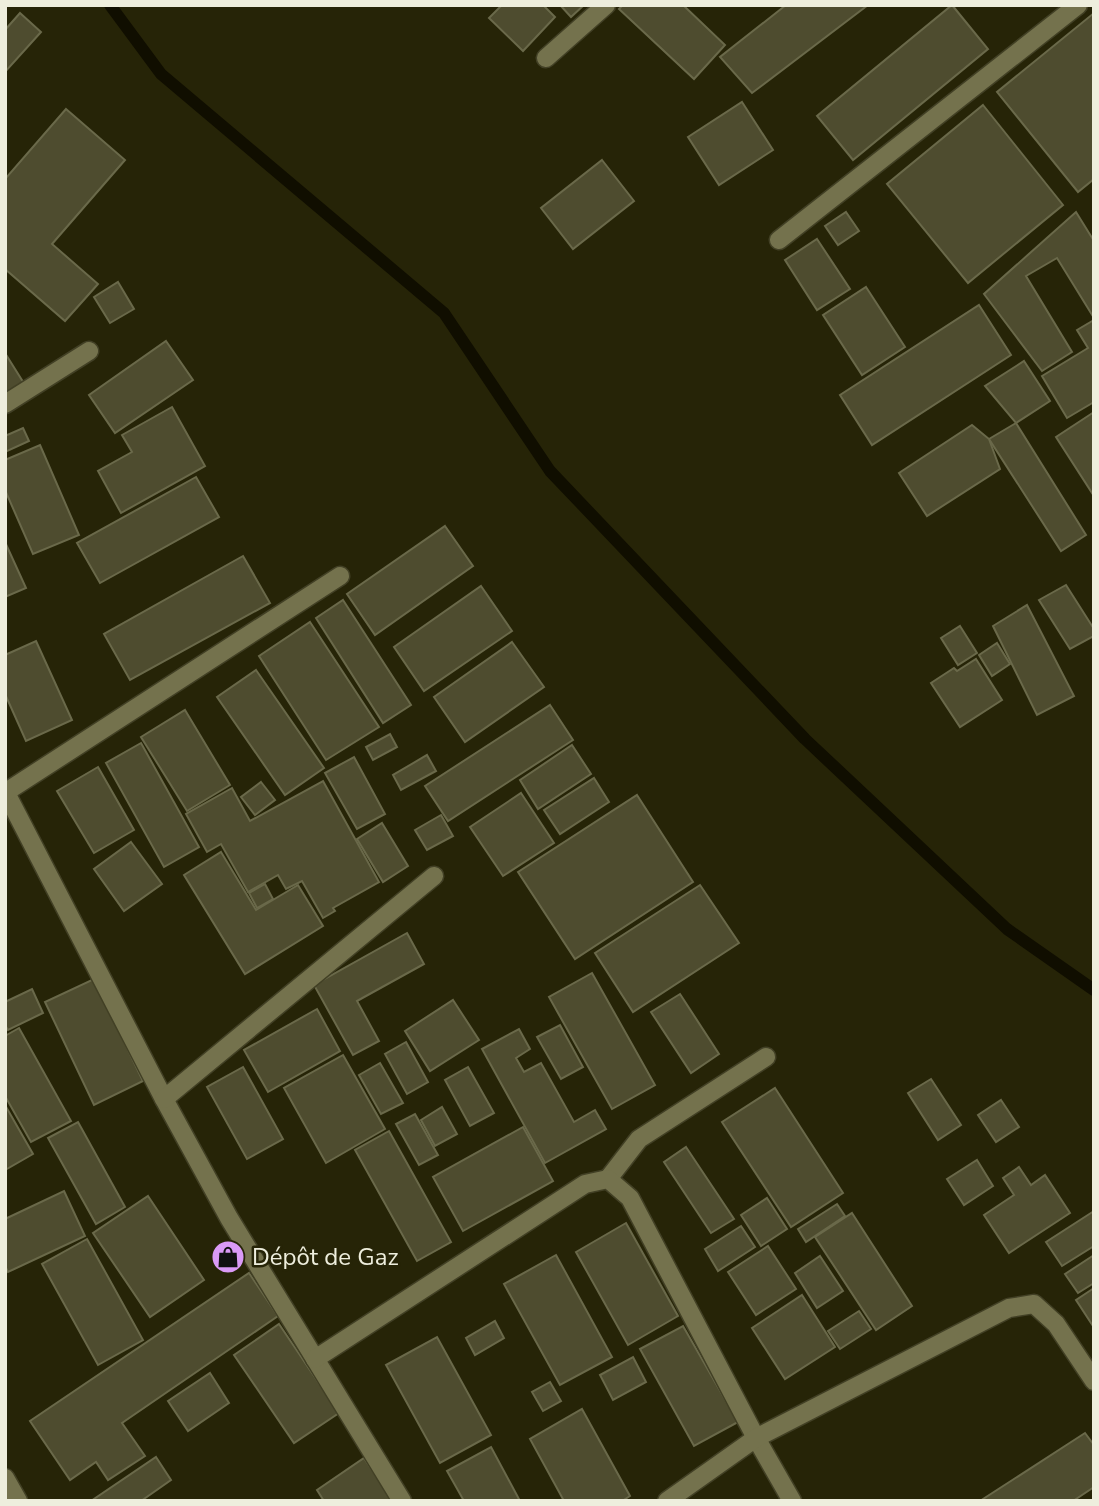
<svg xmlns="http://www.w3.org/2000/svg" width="1099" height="1506" viewBox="0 0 1099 1506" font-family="'Nunito Sans',sans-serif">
	<rect width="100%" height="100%" fill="#262407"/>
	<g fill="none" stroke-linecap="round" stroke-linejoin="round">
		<polyline stroke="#100e00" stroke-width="12" points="110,5 161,74 444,313 550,471 805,739 1007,929 1094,990"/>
	</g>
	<g fill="#4e4c2f" stroke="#6a694a" stroke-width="2">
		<polygon points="502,5 543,5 555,17 523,51 489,18"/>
		<polygon points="560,5 584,5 571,17"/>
		<polygon points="623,5 683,5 725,45 694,79 619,9"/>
		<polygon points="786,5 868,5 752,93 720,57"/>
		<polygon points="952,5 988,49 853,160 817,116"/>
		<polygon points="20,13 41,32 5,72 5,30"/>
		<polygon points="1094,13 1094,179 1078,192 997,92"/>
		<polygon points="742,102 773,150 719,185 688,137"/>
		<polygon points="983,105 1063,205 968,283 887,184"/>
		<polygon points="66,109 125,160 52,244 98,284 65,321 5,269 5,179"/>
		<polygon points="602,160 634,201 573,249 541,208"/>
		<polygon points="846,212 859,231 838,245 825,226"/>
		<polygon points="1076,212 1094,241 1094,318 1057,258 1026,276 1072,352 1042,371 984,294"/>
		<polygon points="817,239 850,289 817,310 785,260"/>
		<polygon points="118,282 134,309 110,323 94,297"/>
		<polygon points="866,287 905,347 862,375 823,315"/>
		<polygon points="979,305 1011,355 872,445 840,395"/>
		<polygon points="1094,320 1094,402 1067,418 1042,376 1088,348 1077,330"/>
		<polygon points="166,341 193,380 115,433 89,395"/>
		<polygon points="5,353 25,385 5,398"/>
		<polygon points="1024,361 1050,401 1016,423 985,386"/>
		<polygon points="172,407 205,466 121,513 98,471 132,452 122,435"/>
		<polygon points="1094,412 1094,496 1056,437"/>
		<polygon points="1016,423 1086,535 1061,551 989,439"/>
		<polygon points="972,425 989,439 1000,469 927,516 899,473"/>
		<polygon points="23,428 29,441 5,452 5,436"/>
		<polygon points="40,445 79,535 33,554 5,490 5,460"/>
		<polygon points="196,477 219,517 100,583 77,543"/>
		<polygon points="445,526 473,566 375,635 347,594"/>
		<polygon points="5,542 26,588 5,597"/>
		<polygon points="243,556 270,603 130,680 104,634"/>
		<polygon points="1066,585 1094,629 1094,636 1070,649 1039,600"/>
		<polygon points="481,586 512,631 424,691 394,647"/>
		<polygon points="343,600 411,705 383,723 316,618"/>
		<polygon points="1027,605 1074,696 1037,715 993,626"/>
		<polygon points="310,622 379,727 326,760 259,656"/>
		<polygon points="960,626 977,653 958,665 941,638"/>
		<polygon points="36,641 72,720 26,741 5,694 5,655"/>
		<polygon points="512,642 544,687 465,742 434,697"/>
		<polygon points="997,643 1010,664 992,676 979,655"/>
		<polygon points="976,659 1002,700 960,727 931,683 954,668 957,671"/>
		<polygon points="256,670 324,768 285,795 217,697"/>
		<polygon points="550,705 573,740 448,821 425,786"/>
		<polygon points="185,710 230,785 187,811 141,737"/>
		<polygon points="390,734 397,747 373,760 366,747"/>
		<polygon points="141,743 199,847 164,867 106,763"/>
		<polygon points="572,745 591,774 538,809 520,780"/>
		<polygon points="427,755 436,771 401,790 393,775"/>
		<polygon points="354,757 385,814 357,829 325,773"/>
		<polygon points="98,767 134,830 94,853 57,791"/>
		<polygon points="594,778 609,802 560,834 544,810"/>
		<polygon points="323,781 379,882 333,908 335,911 323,918 302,881 286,889 278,875 248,892 221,844 207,852 186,814 232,788 250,821"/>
		<polygon points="261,782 275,800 255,815 241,797"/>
		<polygon points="521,793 554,843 503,876 470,827"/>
		<polygon points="637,795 693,882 575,959 518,872"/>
		<polygon points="441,815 453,836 427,850 415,830"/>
		<polygon points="382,823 408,866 383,882 357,839"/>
		<polygon points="131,842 162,884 124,911 94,869"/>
		<polygon points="221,852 256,910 298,885 323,926 245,974 184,875"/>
		<polygon points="265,884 273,899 257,908 249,893"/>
		<polygon points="700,885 739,943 633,1012 595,953"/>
		<polygon points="407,933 424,964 357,1001 379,1041 353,1055 314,985"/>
		<polygon points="592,973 655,1085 612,1109 549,997"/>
		<polygon points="94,979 143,1081 94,1105 45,1002"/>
		<polygon points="32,989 43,1013 8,1030 5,1025 5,1002"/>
		<polygon points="680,994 719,1054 691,1073 651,1012"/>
		<polygon points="453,1000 479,1040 430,1071 405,1031"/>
		<polygon points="317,1009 340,1051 268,1092 244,1050"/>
		<polygon points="560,1025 583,1067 561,1079 537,1037"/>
		<polygon points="19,1028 71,1121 31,1142 5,1096 5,1036"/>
		<polygon points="519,1029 530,1049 516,1058 524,1072 541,1063 574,1122 595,1110 606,1129 545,1163 482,1049"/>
		<polygon points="406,1042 428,1082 407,1094 385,1054"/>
		<polygon points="343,1055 385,1129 326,1163 284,1088"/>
		<polygon points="380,1063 403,1103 381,1114 359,1075"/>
		<polygon points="243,1067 283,1139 247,1159 207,1087"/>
		<polygon points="468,1067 494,1113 470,1126 445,1080"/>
		<polygon points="931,1079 961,1125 938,1140 908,1093"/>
		<polygon points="775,1088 843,1193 791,1227 722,1122"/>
		<polygon points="1001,1100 1019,1127 996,1142 978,1115"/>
		<polygon points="5,1105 33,1154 5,1170"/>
		<polygon points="442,1107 457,1134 435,1146 421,1120"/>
		<polygon points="415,1114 438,1155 419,1165 396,1124"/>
		<polygon points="78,1122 125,1207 96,1224 48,1138"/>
		<polygon points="523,1127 553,1181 463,1231 433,1177"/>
		<polygon points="389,1131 451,1242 417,1261 355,1150"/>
		<polygon points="686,1147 734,1219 711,1233 664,1162"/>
		<polygon points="977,1160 993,1186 964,1205 947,1179"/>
		<polygon points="1019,1167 1031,1185 1045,1175 1070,1213 1009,1253 984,1215 1014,1195 1003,1178"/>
		<polygon points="64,1191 85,1236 8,1272 5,1266 5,1219"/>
		<polygon points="148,1196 204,1280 150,1317 93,1233"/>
		<polygon points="767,1198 787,1229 761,1246 741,1215"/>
		<polygon points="837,1204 845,1216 806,1242 798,1229"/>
		<polygon points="1094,1211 1094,1246 1062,1266 1046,1242"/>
		<polygon points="852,1213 912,1306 876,1330 815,1237"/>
		<polygon points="626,1223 678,1316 628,1345 576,1252"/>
		<polygon points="741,1226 755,1247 718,1271 705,1249"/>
		<polygon points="87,1239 143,1340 98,1365 42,1264"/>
		<polygon points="768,1246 796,1289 756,1315 728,1272"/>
		<polygon points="556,1255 612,1357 560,1385 504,1284"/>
		<polygon points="1094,1255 1094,1283 1078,1293 1065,1274"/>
		<polygon points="820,1256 843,1291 817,1308 795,1273"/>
		<polygon points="249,1273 278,1316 122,1423 145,1456 108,1480 96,1462 70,1480 30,1421"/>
		<polygon points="1094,1288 1094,1326 1093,1326 1076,1300"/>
		<polygon points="802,1295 835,1347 785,1379 752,1328"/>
		<polygon points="859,1311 871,1329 840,1349 828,1331"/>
		<polygon points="495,1321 504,1338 475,1355 466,1338"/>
		<polygon points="279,1324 339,1413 294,1443 234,1355"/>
		<polygon points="683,1326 738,1422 694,1446 640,1349"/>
		<polygon points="437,1337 491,1435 440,1463 386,1365"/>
		<polygon points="633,1357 646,1382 613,1400 600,1375"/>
		<polygon points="210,1373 229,1403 188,1431 168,1401"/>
		<polygon points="550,1382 561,1401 543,1411 532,1392"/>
		<polygon points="582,1409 630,1496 622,1501 564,1501 530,1439"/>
		<polygon points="1085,1433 1094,1445 1094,1487 1073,1501 980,1501"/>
		<polygon points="491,1447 520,1501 464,1501 447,1471"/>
		<polygon points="156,1457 171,1480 141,1501 91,1501"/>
		<polygon points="364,1458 393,1501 324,1501 317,1490"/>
	</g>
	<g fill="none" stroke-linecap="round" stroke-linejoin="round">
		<defs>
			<g id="minor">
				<polyline points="546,58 606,5"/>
				<polyline points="779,240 1078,5"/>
				<polyline points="5,404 89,351"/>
				<polyline points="5,791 164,1099 229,1218 402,1501"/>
				<polyline points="6,792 340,576"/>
				<polyline points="164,1099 434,876"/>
				<polyline points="608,1179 639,1139 766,1057"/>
				<polyline points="315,1359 585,1184 608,1179 630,1198 756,1438 792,1501"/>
				<polyline points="5,1478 18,1501"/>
				<polyline points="667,1501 756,1438 1009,1308 1034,1304 1056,1324 1094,1381"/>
			</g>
		</defs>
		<use href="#minor" stroke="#424025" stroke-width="21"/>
		<use href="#minor" stroke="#74724d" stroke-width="18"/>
	</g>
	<defs>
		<symbol id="shop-disc" viewBox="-11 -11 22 22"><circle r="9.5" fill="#da9af6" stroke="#262407"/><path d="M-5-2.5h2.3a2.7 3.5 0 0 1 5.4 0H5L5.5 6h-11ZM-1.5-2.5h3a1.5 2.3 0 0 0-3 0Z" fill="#111"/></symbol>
	</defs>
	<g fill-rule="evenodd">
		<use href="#shop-disc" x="209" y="1238" width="38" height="38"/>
	</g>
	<g text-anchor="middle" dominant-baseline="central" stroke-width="5" stroke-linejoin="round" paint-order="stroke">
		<g font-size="24" fill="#eed" stroke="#262407" text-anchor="start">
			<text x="252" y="1257">Dépôt de Gaz</text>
		</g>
	</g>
	<rect width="1099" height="1506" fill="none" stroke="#eeeedd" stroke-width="14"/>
</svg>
